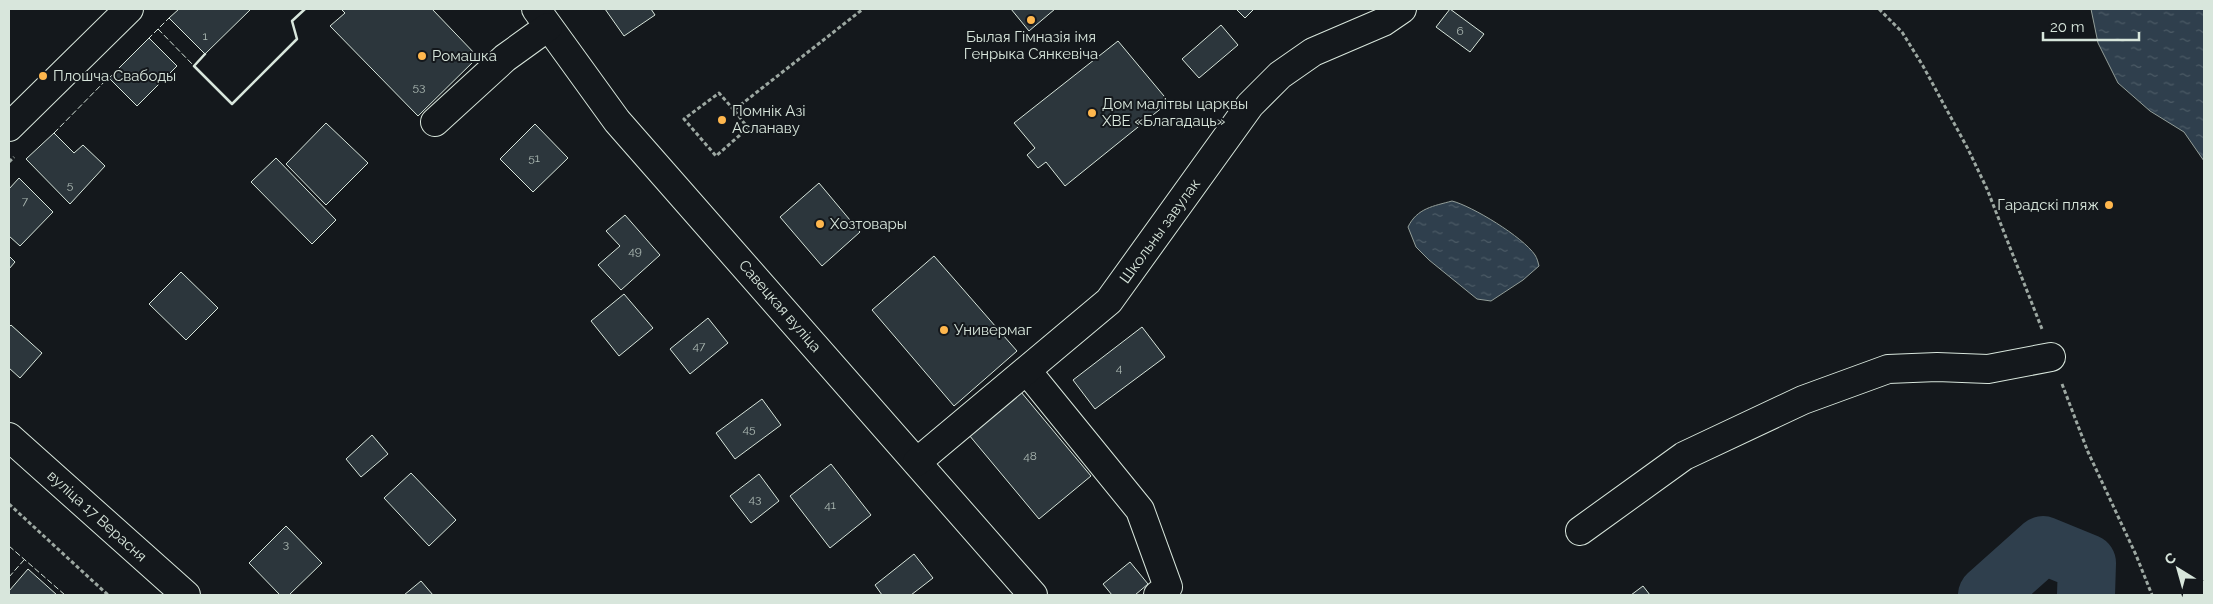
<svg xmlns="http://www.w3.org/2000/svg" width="2213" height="604" viewBox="0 0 2213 604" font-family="Raleway,sans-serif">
	<defs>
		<pattern id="water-ripples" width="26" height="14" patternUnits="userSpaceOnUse" patternTransform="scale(1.25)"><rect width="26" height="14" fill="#2f3f4d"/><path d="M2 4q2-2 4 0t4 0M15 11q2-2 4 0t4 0" fill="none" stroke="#4c5b66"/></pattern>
	</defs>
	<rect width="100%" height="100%" fill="#14181c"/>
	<g fill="url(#water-ripples)" stroke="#939e99">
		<polygon points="2091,9 2204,9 2204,161 2184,132 2150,111 2118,83 2098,43"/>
		<path d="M1452 201C1472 206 1523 237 1535 255 1537 258 1538 262 1539 266L1523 280 1491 301 1477 299 1429 260 1416 247 1408 227C1417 208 1434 206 1452 201Z"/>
	</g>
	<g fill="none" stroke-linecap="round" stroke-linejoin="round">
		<polyline stroke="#2f3f4d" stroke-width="58" points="1987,595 2043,545 2087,563 2086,595"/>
	</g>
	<g fill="#2c363c" stroke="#d8e6dc">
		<polygon points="179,9 251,9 205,54 169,18"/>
		<polygon points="341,9 432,9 478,57 418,116 330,26 345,13"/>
		<polygon points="605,9 651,9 655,15 624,36"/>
		<polygon points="1011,9 1055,9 1029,31"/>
		<polygon points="1236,9 1254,9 1245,18"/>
		<polygon points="1450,9 1484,34 1470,52 1436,27"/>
		<polygon points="1221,25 1238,45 1199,78 1182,59"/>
		<polygon points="149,38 177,66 137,106 109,78"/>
		<polygon points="1118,41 1169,102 1065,186 1046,162 1038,168 1027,155 1035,148 1014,123"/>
		<polygon points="326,123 368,163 326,205 286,164"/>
		<polygon points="535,124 568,158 533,192 500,159"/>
		<polygon points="54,133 74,153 83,145 105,166 70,204 26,159"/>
		<polygon points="276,158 336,220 312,244 251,182"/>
		<polygon points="19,178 53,212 20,246 9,236 9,189"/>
		<polygon points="819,183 860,232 822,266 780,217"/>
		<polygon points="625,215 660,255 621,290 598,265 620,246 606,231"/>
		<polygon points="9,256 15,262 9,269"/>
		<polygon points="934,256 1017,351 954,406 872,310"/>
		<polygon points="181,272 218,308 186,340 149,304"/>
		<polygon points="624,294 653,328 619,356 591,321"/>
		<polygon points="708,318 728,343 690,374 670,349"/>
		<polygon points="11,325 42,353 20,378 9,368 9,327"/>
		<polygon points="1142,327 1165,357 1095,409 1073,380"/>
		<polygon points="1021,392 1091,476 1039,519 969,435"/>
		<polygon points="762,399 781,425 735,459 716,433"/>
		<polygon points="372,435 388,454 361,477 346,459"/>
		<polygon points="831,464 871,515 830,548 790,496"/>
		<polygon points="411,473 456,520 429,546 384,498"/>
		<polygon points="759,474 779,501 751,523 730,496"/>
		<polygon points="286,526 322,563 289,595 280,595 249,563"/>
		<polygon points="914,554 933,578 911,595 882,595 875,585"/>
		<polygon points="1130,562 1148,584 1135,595 1112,595 1103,584"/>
		<polygon points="28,569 57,595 9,595 9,591"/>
		<polygon points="421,581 433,595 404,595"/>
		<polygon points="1643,586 1650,595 1631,595"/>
	</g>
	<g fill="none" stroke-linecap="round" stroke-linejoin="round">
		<defs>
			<g id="minor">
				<polyline points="536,9 617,121 1033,595"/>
				<polyline points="435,122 505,58 548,27"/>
				<polyline points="9,127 129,9"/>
				<polyline points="1027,371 1140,510 1168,587 1158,595"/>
				<polyline points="9,437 186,595"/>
				<polyline points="917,462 1109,301 1250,105 1280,75 1313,52 1383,22 1402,9"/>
				<polyline points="1580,531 1684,456 1803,400 1888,369 1937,367 1988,369 2051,357"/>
			</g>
		</defs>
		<use href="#minor" stroke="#d8e6dc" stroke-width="30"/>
		<g stroke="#9da8a2" stroke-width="3" stroke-dasharray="4 2.5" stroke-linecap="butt">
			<polyline points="1879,9 1902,32 1923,66 1968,149 1987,189 2042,329"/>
			<polyline points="734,110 719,93 684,119 716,156 748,128 734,110 863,9"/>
			<polyline points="9,162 14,157"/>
			<polyline points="2062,384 2088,452 2136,555 2152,595"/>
			<polyline points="9,504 108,595"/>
		</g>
		<use href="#minor" stroke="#14181c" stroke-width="28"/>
		<g stroke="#d8e6dc" stroke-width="1" stroke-dasharray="6 2.5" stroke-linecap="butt">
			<polyline points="158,29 194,66"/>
			<polyline points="148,39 169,18"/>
			<polyline points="54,133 110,76"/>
			<polyline points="9,546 65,595"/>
			<polyline points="9,577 24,560"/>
		</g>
		<polyline stroke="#d8e6dc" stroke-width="2.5" points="205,54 194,66 232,104 297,39 292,21 305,9"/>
	</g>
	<g fill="#ffb74d" stroke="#14181c" stroke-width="2">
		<circle cx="1031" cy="20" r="5"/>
		<circle cx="422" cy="56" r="5"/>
		<circle cx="43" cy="76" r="5"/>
		<circle cx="1092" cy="113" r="5"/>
		<circle cx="722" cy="120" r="5"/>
		<circle cx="2109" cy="205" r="5"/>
		<circle cx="820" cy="224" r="5"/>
		<circle cx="944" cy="330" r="5"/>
	</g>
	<g text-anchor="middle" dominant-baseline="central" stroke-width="4" stroke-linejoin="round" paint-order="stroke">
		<g font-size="12" fill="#adbab4">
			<text x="1460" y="31">6</text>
			<text x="205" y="36">1</text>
			<text x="419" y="87">53</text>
			<text x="534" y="158">51</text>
			<text x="70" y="185">5</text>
			<text x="25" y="201">7</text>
			<text x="635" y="251">49</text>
			<text x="699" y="346">47</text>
			<text x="1119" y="368">4</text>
			<text x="749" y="429">45</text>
			<text x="1030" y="456">48</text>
			<text x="755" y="499">43</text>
			<text x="830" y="505">41</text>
			<text x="286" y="544">3</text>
		</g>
		<g font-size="15" fill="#d8e6dc" stroke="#14181c" text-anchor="start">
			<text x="1031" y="37" text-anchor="middle">Былая Гімназія імя<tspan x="1031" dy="17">Генрыка Сянкевіча</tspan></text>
			<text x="432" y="56">Ромашка</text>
			<text x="53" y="76">Плошча Свабоды</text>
			<text x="1102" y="104">Дом малітвы царквы<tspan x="1102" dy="17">ХВЕ «Благадаць»</tspan></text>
			<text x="732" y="111">Помнік Азі<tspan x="732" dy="17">Асланаву</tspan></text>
			<text x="2099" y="205" text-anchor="end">Гарадскі пляж</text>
			<text x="830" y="224">Хозтовары</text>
			<text x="954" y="330">Универмаг</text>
		</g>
		<g font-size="15" fill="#d8e6dc" stroke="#14181c">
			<text transform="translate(1160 231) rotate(-54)">Школьны завулак</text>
			<text transform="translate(780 306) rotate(49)">Савецкая вуліца</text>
			<text transform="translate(97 516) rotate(42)">вуліца 17 Верасня</text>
		</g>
	</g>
	<rect width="2213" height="604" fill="none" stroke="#d8e6dc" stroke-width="20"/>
	<g transform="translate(2178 569) rotate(323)" stroke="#14181c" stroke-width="4" paint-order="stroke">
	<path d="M0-4L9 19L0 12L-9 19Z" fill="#d8e6dc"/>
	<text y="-8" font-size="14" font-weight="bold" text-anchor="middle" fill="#d8e6dc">С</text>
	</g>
	<path d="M2043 32v8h96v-8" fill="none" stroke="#d8e6dc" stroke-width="2.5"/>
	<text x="2050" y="32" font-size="15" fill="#d8e6dc" stroke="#14181c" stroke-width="4" paint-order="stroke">20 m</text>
</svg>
